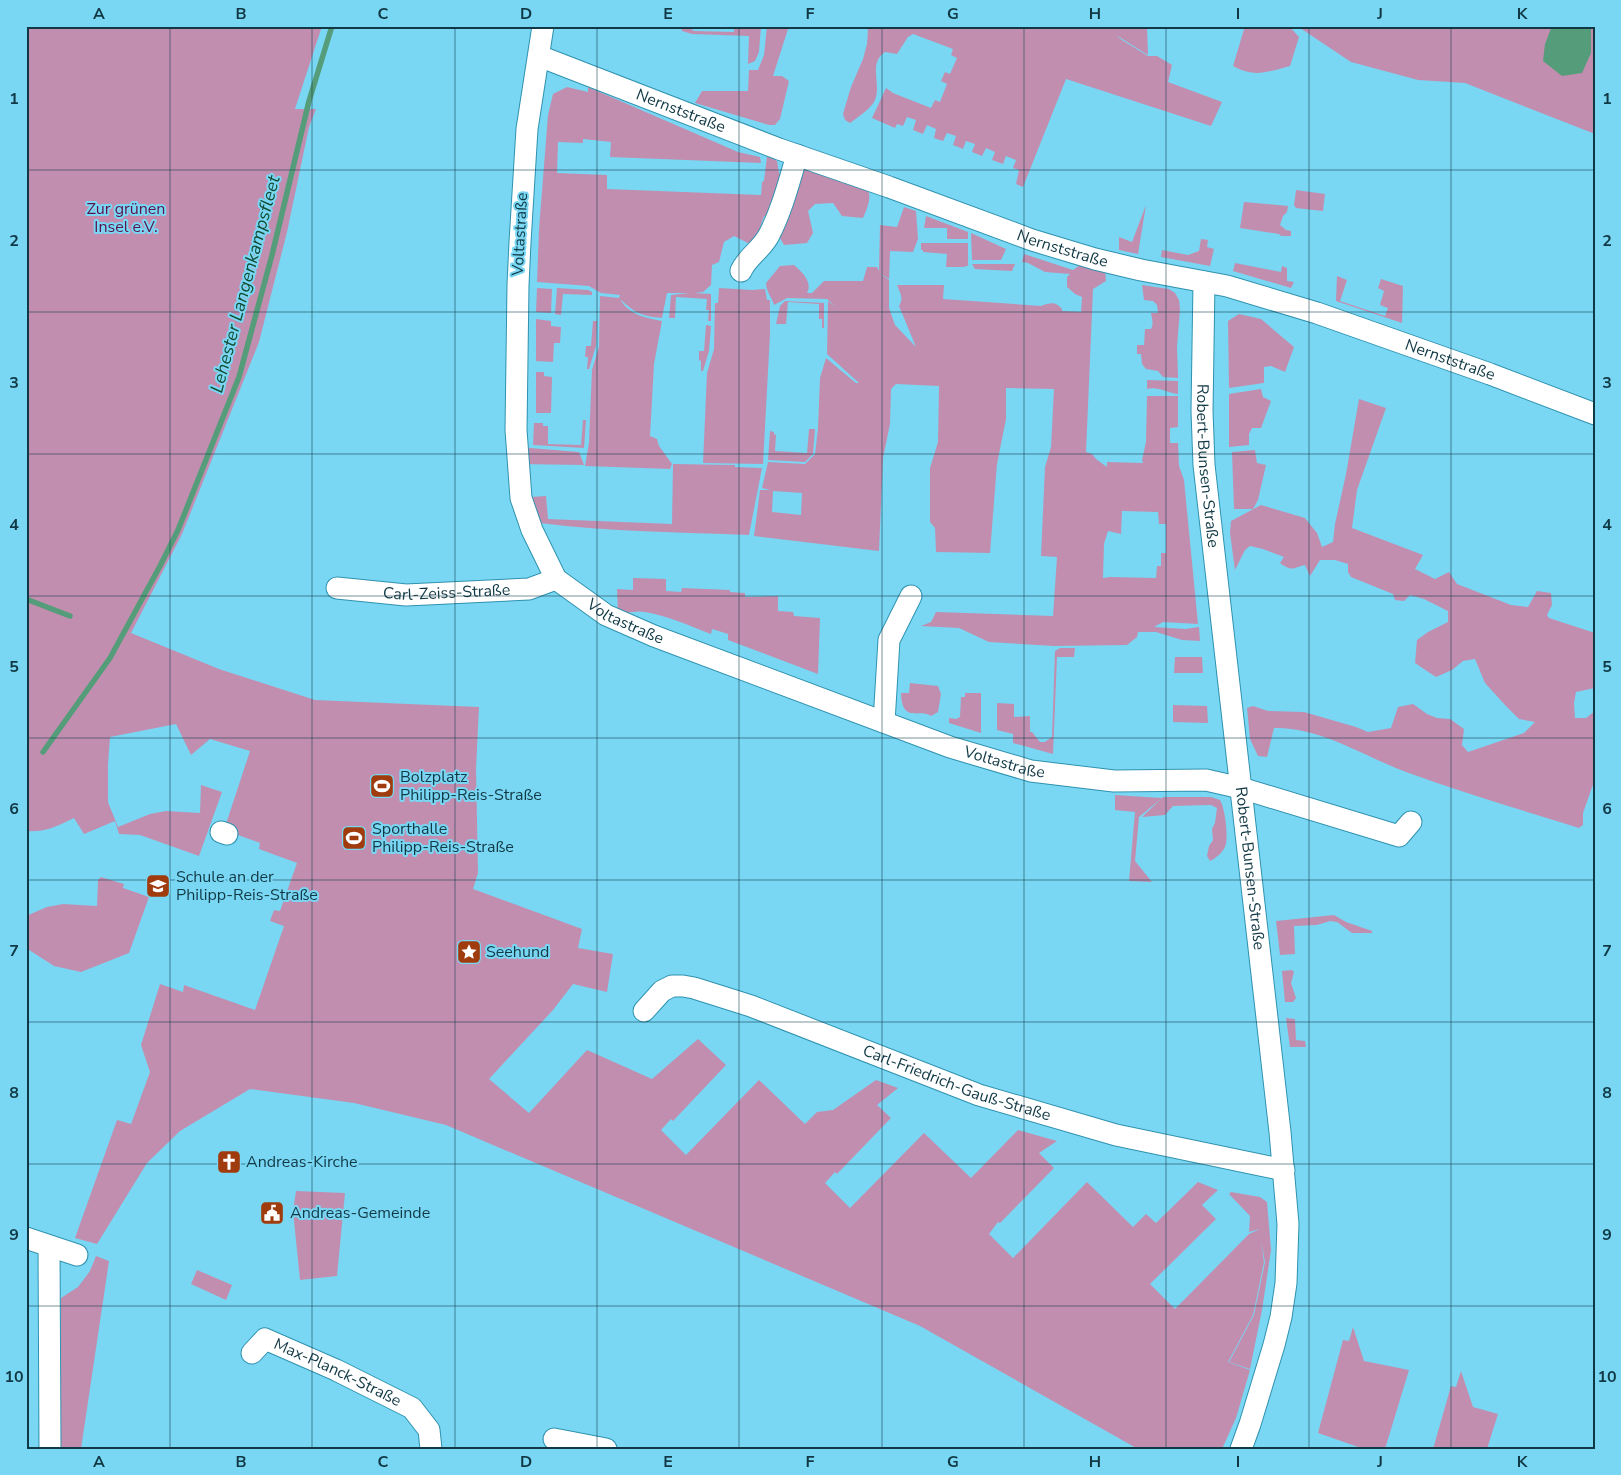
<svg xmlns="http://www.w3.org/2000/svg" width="1621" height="1475" viewBox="0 0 1621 1475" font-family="'Nunito Sans',sans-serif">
	<rect width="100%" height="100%" fill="#79d7f4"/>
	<g fill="#c28eaf" fill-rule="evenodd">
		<path d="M26 26H322L295 109H316L309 127 287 232 259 342 182 534 131 633 219 669 315 700 479 707 476 769 478 873 473 889 582 929 578 948 613 954 607 992 573 984 553 1010 489 1079 529 1113 587 1050 652 1079 698 1039 726 1065 673 1121 671 1119 661 1130 686 1155 759 1080 805 1124 817 1112 833 1110 876 1080 898 1088 877 1105 891 1118 837 1174 835 1172 825 1183 850 1208 924 1133 971 1178 1018 1130 1057 1141 1039 1153 1054 1168 1000 1223 998 1222 989 1234 1013 1258 1087 1182 1133 1227 1146 1214 1156 1223 1198 1182 1218 1190 1202 1205 1216 1219 1150 1284 1175 1309 1249 1234 1260 1229 1249 1232 1250 1216 1229 1194 1231 1192 1260 1197 1267 1202 1271 1250 1262 1310 1250 1369 1229 1362 1254 1315 1265 1262 1261 1241 1264 1262 1253 1315 1228 1362 1250 1370 1236 1418 1222 1449H1138L920 1326 446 1125 354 1103 250 1089 180 1131 147 1163 97 1244 75 1238 117 1120 131 1124 150 1072 141 1045 160 984 183 992 184 985 255 1010 284 926 270 921 274 910 280 911 297 863 259 849 260 843 224 830 250 751 210 739 191 755 176 724 110 737 108 764V802L118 827 150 814 166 811 200 813 201 785 222 792 199 856 140 835 119 834 115 821 84 834 74 818C58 826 44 833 26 831Z"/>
		<polygon points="681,26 690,26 690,28 694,31 734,32 734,26 761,26 759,52 755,61 748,64 749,36 692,34 682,31"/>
		<polygon points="767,26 789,26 773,76 782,76 789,81 780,119 775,125 769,125 695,103 702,91 748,91 749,70 758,70 764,55"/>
		<path d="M863 26H1147L1148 55 1116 35 1122 40 1148 56H1157L1172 65 1168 82 1222 102 1211 126 1066 79 1023 187 1016 184 1019 170 1013 168 1016 160 1006 156 1003 164 992 160 995 152 986 148 982 156 972 152 975 144 966 141 963 149 953 145 956 136 947 133 943 141 934 138 936 129 927 125 923 134 913 130 916 120 907 117 903 126 897 124 895 128 872 118 886 88 893 93 931 108 935 100 940 102 947 84 941 81 945 72 950 74 957 58 951 55 953 49 913 34 908 37 897 54 885 52C867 64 883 86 874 102 870 109 857 118 850 123L845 120 843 114 845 107 851 87 863 59 867 44 868 30Z"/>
		<path d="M1245 26H1289L1299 37 1290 66C1267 72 1255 78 1233 66Z"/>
		<polygon points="1297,26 1595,26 1595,134 1465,83 1418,80 1351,62"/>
		<path d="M567 87 588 92V87L738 152 760 157 761 163 610 157 611 142 583 139V143L558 142 557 173 607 175V189L761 195 762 182 764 181 767 156 777 161 779 173 789 177 766 217 764 216 756 239 748 243 734 236 724 242 719 262 712 265 711 285 703 292 694 293 711 294V321H708L709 310H706L707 299 676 297 675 318H669L671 295 689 293H667L662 318C641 316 635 313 620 299 629 315 646 318 662 321L654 364 650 436 657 439 659 446 672 464 670 469 585 466 589 443 592 370 599 347 600 296 619 298 620 295 601 293 589 286 537 282 539 229 548 115 553 94Z"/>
		<path d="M810 165 867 186C872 198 868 206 863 218L842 216 833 203 815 204 808 211 813 233 807 243 784 245 780 238 775 225 800 183 798 176Z"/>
		<polygon points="1296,190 1325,194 1323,211 1296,208 1294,205"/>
		<polygon points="1244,202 1288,206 1287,212 1283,216 1280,225 1286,230 1291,231 1291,236 1281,236 1279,234 1240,228"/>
		<polygon points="1146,205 1138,254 1119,250 1119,237 1132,242"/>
		<path d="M904 207 916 211 918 239 913 252 890 251 889 279 879 273 889 280V308L895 325 916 347 899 306C904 298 900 293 897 285H944L943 299 1041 306C1050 303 1055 301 1062 309V311L1081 312 1082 297 1075 294 1067 287V277L1070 274 1045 272 1028 263 1022 262 1024 254 1073 270 1081 264 1105 269 1106 281 1093 289 1086 452 1092 454 1096 459 1107 467V462L1143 463 1142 460 1146 442 1147 396H1178V427L1170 428V443H1178L1179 466 1184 480 1198 624 1163 622 1154 627 1185 629 1199 627 1200 641 1182 640 1156 632H1138L1137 637 1127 645 1054 646 989 642 959 628 921 626 931 622 936 612 1053 616 1057 557 1041 556 1045 467 1051 447 1054 389 1006 388V419L997 464 990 553 936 552 935 528 930 522V468L938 442 939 386 896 384 891 389 890 424 883 458 879 551 754 536 760 490H770L762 488 768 462 805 464 815 454 818 428 820 378 826 358 856 383H859L827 354 828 301 836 307 827 299 787 298 774 305C772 297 766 292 766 283L780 266 794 265C802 272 813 282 807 293H812L824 281H863L867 267H877L879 271 880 225 897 227ZM773 491 802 493 801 515 772 512ZM1122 511 1158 512 1159 524H1166V553H1161V566H1157L1156 578 1110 577 1103 578 1104 544 1108 531 1121 534Z"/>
		<polygon points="926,216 968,232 968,239 947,239 947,228 924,228"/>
		<polygon points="971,233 1006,249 1001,260 972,260"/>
		<polygon points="1201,239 1208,240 1207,247 1214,249 1210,266 1161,257 1162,250 1188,255 1199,251"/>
		<polygon points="921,243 968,243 968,266 965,266 965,267 946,267 947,254 923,252 923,250 921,250"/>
		<polygon points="1235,263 1281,272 1282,266 1287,268 1287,281 1294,282 1291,288 1233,271"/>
		<polygon points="972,264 1015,264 1012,271 975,269"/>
		<polygon points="1337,276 1347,280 1340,301 1385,316 1388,308 1380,305 1384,291 1378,288 1381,279 1403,286 1402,323 1336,301"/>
		<path d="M1142 285 1169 289 1175 293 1179 300 1180 309 1177 347 1178 378 1163 377 1158 371 1146 369 1142 364 1141 354H1137V345H1144L1145 329H1151C1154 323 1152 320 1151 313H1158L1157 305 1153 301 1144 300Z"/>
		<polygon points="537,288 552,289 551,313 536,312"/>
		<polygon points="557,288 588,290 592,292 592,295 563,294 561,315 555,314"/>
		<polygon points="719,288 752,290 765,289 767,300 770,300 770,334 763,464 703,463 707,373 714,349 715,303 718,303"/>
		<polygon points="785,301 824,303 824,328 822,328 822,319 819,319 819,304 788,302 786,324 776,324 780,306"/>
		<polygon points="1239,314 1261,319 1294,347 1285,372 1271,366 1264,367 1264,383 1229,388 1228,321"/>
		<polygon points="536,319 551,321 551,326 561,327 560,343 554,343 553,362 536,361"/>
		<polygon points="593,321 597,321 596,346 589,369 587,369 588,357 585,357 586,346 591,346"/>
		<polygon points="706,325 711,326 709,351 703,371 701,371 701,361 699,360 699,351 704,351"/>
		<polygon points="536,372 544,372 544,376 552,377 551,413 536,413"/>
		<path d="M1147 380 1178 381V394C1167 393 1158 386 1147 389Z"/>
		<polygon points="1261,389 1263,397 1271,401 1261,428 1252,428 1249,434 1249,445 1229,447 1229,394"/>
		<path d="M1359 399 1386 408 1357 490 1352 528 1423 555 1415 569 1435 579 1449 572 1457 584 1511 605 1528 607 1537 591 1551 593 1552 605 1547 615 1549 618 1595 633V688L1576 692 1574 703 1575 718H1586L1595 711V779L1583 813V825L1579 828C1522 810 1463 793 1406 772 1363 756 1321 727 1274 728L1267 757 1258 756 1250 739 1247 708 1253 706 1268 711 1304 712 1356 727 1368 732 1391 728 1398 707 1413 704 1427 714 1437 718 1450 719 1464 729 1462 745 1468 752 1524 733 1535 722 1519 719 1505 705 1485 683 1475 659 1463 661 1452 670 1436 677 1415 663 1417 640 1428 632 1448 622V611L1424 599 1410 595 1404 601 1395 600 1393 594 1351 577 1348 572V564L1335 560H1320L1310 576 1305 565C1293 568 1292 572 1280 563L1284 557 1263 549 1250 546 1245 550 1235 570 1230 533 1231 521 1261 505 1305 518 1317 533 1322 547 1333 542 1335 524 1346 474Z"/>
		<polygon points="583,420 586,420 584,448 533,445 534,423 543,423 543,426 548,426 548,444 581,445"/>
		<polygon points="809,429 815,429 813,454 805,462 768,460 770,431 774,432 774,434 776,435 775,451 807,453"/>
		<polygon points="518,447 579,452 584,465 518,464"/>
		<polygon points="1255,450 1257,463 1266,465 1258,500 1253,509 1234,509 1232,452"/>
		<path d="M673 464 735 465V467L762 468 749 535C680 532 609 532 540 523L531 497 546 496 548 519 672 524Z"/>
		<path d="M633 578 666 579V591L681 592 682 588 730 590V592L745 593V597L778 596V611L793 612 794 616 820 618 818 674 728 640V634L712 629 711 634C690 626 668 616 645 612 636 610 628 614 618 613L617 589 633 590Z"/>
		<polygon points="1060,648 1075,648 1074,657 1057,657 1053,754 1013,743 1013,734 997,730 997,703 1014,704 1014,717 1030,716 1030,732 1032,732 1040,742 1045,742 1052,737 1055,651"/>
		<polygon points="1175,657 1202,657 1203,673 1174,673"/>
		<path d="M910 683 938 686 941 694 938 712 931 716C919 708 902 724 901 693H909Z"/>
		<polygon points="965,693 981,693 981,733 949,723 949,718 956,719 960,717 961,697 965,697"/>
		<polygon points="1173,705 1207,706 1208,723 1173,722"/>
		<polygon points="1115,795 1162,798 1139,817 1135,861 1152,882 1129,881 1135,812 1115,810"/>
		<path d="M1163 797H1211L1220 800C1225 808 1229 839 1225 847 1222 853 1216 858 1210 861L1207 856 1209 846 1213 840 1212 829 1215 823 1217 808 1211 805 1173 806 1165 815 1142 817Z"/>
		<polygon points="101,877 124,884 123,888 149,897 129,953 81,972 54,966 26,948 26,916 47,907 63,904 97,906 98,880"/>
		<polygon points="1334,915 1346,922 1372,931 1372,933 1352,933 1337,922 1330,921 1317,925 1294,926 1295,954 1280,955 1276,921"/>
		<polygon points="1292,970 1294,972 1291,983 1296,998 1293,1002 1285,1002 1282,971"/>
		<polygon points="1286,1018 1295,1019 1296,1040 1305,1041 1306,1047 1290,1047"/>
		<polygon points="296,1191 345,1193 337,1276 300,1280 293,1211"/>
		<polygon points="96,1256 109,1261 81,1449 61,1449 61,1298 78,1287 90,1271"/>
		<polygon points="197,1270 232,1285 226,1300 191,1284"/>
		<polygon points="1353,1327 1364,1361 1409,1370 1385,1449 1364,1449 1318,1433 1343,1340 1349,1341"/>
		<polygon points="1461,1371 1473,1407 1498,1414 1487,1449 1433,1449 1451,1386 1456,1387"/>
	</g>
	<polygon fill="#559d7a" points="1552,26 1591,26 1591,53 1582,73 1562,76 1543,61 1545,44"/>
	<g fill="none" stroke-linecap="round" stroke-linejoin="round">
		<g stroke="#559d7a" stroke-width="5.5">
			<polyline points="26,599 70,616"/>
			<polyline points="43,752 110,658 160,566 178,530 239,377 272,255 309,101 332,26"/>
		</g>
		<defs>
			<g id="minor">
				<path id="s1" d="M543 26 527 129 520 242 518 285 516 430 521 498 532 530 556 579 606 615 654 636 950 747 1031 771 1114 781 1206 780 1241 788 1399 836 1411 822"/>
				<path id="s2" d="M539 56 779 149 889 187 1032 240 1095 259 1141 270 1227 286 1317 313 1490 374 1595 414"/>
				<path d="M741 271C747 257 762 249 769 235 782 210 789 182 797 155"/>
				<path id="s3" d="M1204 282 1202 411 1204 465 1280 1132 1288 1224 1286 1283 1281 1317 1274 1345 1250 1424 1241 1449"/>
				<path id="s4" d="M337 588 406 595 427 594 529 589 556 579"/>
				<polyline points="884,722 889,640 911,596"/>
				<polyline points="221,832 227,834"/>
				<path id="s5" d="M644 1011 662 991 672 986H683L694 988 751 1006 979 1095 1116 1135 1284 1170"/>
				<polyline points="26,1238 77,1255"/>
				<polyline points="49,1246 50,1449"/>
				<path id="s6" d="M252 1353 265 1339 336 1370 412 1408 429 1430 431 1449"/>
				<polyline points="554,1439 606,1449"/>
			</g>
		</defs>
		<use href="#minor" stroke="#2f92ae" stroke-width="23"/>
		<use href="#minor" stroke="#fff" stroke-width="21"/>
	</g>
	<path fill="none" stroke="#113945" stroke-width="1" stroke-opacity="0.55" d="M170 26V1449M312 26V1449M455 26V1449M597 26V1449M739 26V1449M882 26V1449M1024 26V1449M1166 26V1449M1309 26V1449M1451 26V1449M26 170H1595M26 312H1595M26 454H1595M26 596H1595M26 738H1595M26 880H1595M26 1022H1595M26 1164H1595M26 1306H1595"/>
	<defs>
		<symbol id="stadium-square" viewBox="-11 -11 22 22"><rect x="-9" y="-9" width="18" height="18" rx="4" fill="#a03b0d" stroke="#79d7f4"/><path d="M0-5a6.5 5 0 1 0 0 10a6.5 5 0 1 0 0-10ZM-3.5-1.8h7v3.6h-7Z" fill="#fff"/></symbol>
		<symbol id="school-square" viewBox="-11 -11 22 22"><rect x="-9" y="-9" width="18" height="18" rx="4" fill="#a03b0d" stroke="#79d7f4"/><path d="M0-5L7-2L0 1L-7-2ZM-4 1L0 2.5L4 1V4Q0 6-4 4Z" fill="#fff"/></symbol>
		<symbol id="sight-square" viewBox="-11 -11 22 22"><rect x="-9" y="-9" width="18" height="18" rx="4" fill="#a03b0d" stroke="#79d7f4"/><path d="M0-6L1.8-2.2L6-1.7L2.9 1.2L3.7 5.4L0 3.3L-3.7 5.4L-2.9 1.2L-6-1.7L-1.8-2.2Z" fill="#fff"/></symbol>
		<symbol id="church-square" viewBox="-11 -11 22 22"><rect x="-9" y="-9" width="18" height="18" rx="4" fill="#a03b0d" stroke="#79d7f4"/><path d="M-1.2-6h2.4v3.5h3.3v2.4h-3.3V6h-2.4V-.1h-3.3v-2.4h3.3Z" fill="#fff"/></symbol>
		<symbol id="civic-square" viewBox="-11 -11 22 22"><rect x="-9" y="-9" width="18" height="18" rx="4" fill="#a03b0d" stroke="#79d7f4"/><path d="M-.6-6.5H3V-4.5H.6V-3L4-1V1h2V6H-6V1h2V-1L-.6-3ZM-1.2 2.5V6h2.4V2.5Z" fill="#fff"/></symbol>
	</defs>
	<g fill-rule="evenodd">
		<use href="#stadium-square" x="368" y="772" width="28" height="28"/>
		<use href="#stadium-square" x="340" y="824" width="28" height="28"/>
		<use href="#school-square" x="144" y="872" width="28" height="28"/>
		<use href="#sight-square" x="455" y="938" width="28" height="28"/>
		<use href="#church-square" x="215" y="1148" width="28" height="28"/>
		<use href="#civic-square" x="258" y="1199" width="28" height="28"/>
	</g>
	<g text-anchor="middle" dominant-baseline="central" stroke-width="4" stroke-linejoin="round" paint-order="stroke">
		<g font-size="16" fill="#113945" stroke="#79d7f4">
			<text stroke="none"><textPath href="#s2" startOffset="152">Nernststraße</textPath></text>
			<text transform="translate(520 234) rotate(-87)">Voltastraße</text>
			<text stroke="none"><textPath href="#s2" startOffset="558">Nernststraße</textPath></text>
			<text stroke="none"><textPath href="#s2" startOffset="962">Nernststraße</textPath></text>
			<text stroke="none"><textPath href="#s3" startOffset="184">Robert-Bunsen-Straße</textPath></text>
			<text stroke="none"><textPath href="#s4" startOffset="110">Carl-Zeiss-Straße</textPath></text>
			<text stroke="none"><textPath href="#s1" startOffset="644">Voltastraße</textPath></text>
			<text stroke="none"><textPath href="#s1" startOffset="1049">Voltastraße</textPath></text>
			<text stroke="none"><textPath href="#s3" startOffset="589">Robert-Bunsen-Straße</textPath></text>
			<text stroke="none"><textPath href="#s5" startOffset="340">Carl-Friedrich-Gauß-Straße</textPath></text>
			<text stroke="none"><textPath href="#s6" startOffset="99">Max-Planck-Straße</textPath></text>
		</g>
		<g font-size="16" fill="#5c1349" stroke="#79d7f4">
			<text x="126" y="209">Zur grünen<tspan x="126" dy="18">Insel e.V.</tspan></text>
		</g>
		<g font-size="16" fill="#113945" stroke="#79d7f4" text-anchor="start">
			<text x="400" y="777">Bolzplatz<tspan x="400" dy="18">Philipp-Reis-Straße</tspan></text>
			<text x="372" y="829">Sporthalle<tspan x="372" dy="18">Philipp-Reis-Straße</tspan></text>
			<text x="176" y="877">Schule an der<tspan x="176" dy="18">Philipp-Reis-Straße</tspan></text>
			<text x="486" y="952">Seehund</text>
			<text x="246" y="1162">Andreas-Kirche</text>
			<text x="290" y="1213">Andreas-Gemeinde</text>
		</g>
		<g font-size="18" font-style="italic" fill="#104b32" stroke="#79d7f4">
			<text transform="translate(245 284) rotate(-75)">Lehester Langenkampsfleet</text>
		</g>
	</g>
	<rect width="1621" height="1475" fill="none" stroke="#79d7f4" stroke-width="55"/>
	<rect x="28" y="28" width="1566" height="1420" fill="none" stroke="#113945" stroke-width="2"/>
	<g font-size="16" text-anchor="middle" font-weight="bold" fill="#113945">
		<text x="99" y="19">A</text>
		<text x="241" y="19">B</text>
		<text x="383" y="19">C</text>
		<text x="526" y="19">D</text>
		<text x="668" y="19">E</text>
		<text x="810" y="19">F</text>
		<text x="953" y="19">G</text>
		<text x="1095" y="19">H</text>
		<text x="1238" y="19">I</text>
		<text x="1380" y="19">J</text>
		<text x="1522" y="19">K</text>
		<text x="14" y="104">1</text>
		<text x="1607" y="104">1</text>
		<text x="14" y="246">2</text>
		<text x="1607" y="246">2</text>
		<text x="14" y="388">3</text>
		<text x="1607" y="388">3</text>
		<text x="14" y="530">4</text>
		<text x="1607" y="530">4</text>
		<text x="14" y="672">5</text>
		<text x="1607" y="672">5</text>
		<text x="14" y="814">6</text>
		<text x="1607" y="814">6</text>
		<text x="14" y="956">7</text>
		<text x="1607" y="956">7</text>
		<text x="14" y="1098">8</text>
		<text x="1607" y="1098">8</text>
		<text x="14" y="1240">9</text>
		<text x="1607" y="1240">9</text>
		<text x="14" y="1382">10</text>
		<text x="1607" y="1382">10</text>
		<text x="99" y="1467">A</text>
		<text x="241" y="1467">B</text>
		<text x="383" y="1467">C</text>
		<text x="526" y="1467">D</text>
		<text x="668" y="1467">E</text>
		<text x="810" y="1467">F</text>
		<text x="953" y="1467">G</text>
		<text x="1095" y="1467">H</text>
		<text x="1238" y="1467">I</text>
		<text x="1380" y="1467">J</text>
		<text x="1522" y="1467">K</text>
	</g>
</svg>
